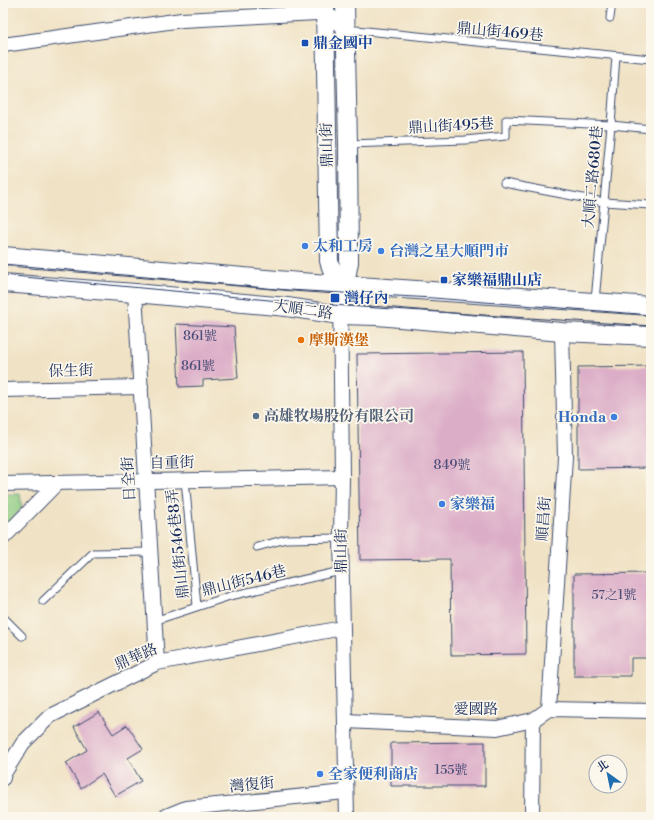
<svg xmlns="http://www.w3.org/2000/svg" width="654" height="820" viewBox="0 0 654 820" font-family="'Libre Bodoni','Noto Serif TC',serif">
	<rect width="100%" height="100%" fill="#fbf7ec"/>
	<filter id="ink" filterUnits="userSpaceOnUse"><feTurbulence type="fractalNoise" baseFrequency=".025" numOctaves="2"/><feDisplacementMap in="SourceGraphic" scale="8" xChannelSelector="R" yChannelSelector="G"/><feConvolveMatrix kernelMatrix="1 2 1 2 8 2 1 2 1" color-interpolation-filters="sRGB"/></filter>
	<filter id="wash" filterUnits="userSpaceOnUse"><feTurbulence type="fractalNoise" baseFrequency=".012" numOctaves="4" result="noise"/><feDisplacementMap in="SourceGraphic" scale="16" xChannelSelector="R" yChannelSelector="G"/><feGaussianBlur stdDeviation="0.9" result="paint"/><feColorMatrix in="noise" values="0 0 0 0 0 0 0 0 0 0 0 0 0 0 0 0 0 1.4 0 .05"/><feComposite in="paint" operator="in"/></filter>
	<g filter="url(#wash)">
		<rect width="100%" height="100%" fill="#f0e2c4"/>
		<polygon fill="#90cc82" stroke="#567e70" points="3,494 20,494 22,508 3,528"/>
		<g id="blocks">
			<g fill="#dcadc7">
				<polygon points="176,324 234,327 238,378 203,380 203,386 179,387"/>
				<polygon points="523,352 526,654 451,655 450,559 360,560 357,354"/>
				<polygon points="651,366 651,468 578,469 578,367"/>
				<polygon points="650,573 650,658 631,658 631,676 574,676 574,574"/>
				<polygon points="99,712 113,734 127,725 143,749 128,758 141,781 115,796 102,774 81,788 66,763 87,750 74,727"/>
				<polygon points="485,742 485,786 391,786 391,743"/>
			</g>
		</g>
	</g>
	<g filter="url(#ink)">
		<use href="#blocks" fill-opacity="0" stroke="#3b4a6d" stroke-width="1"/>
		<g fill="none" stroke-linecap="round" stroke-linejoin="round">
			<defs>
				<g id="service">
					<polyline points="610,18 612,3"/>
					<polyline points="346,29 651,59"/>
					<polyline points="348,144 465,140 506,136 506,120 611,125 651,129"/>
					<polyline points="504,183 604,202 651,205"/>
					<polyline points="595,301 611,125 616,56"/>
					<polyline points="185,480 197,606"/>
					<polyline points="257,547 286,539 341,538"/>
					<polyline points="43,601 93,553 150,552"/>
					<polyline points="3,617 22,636"/>
					<polyline points="154,621 230,596 341,571"/>
				</g>
				<g id="minor">
					<polyline points="3,45 182,20 317,13 325,12 346,29"/>
					<polyline points="340,285 342,477 341,538 347,817"/>
					<polyline points="135,293 157,663"/>
					<polyline points="3,390 141,387"/>
					<polyline points="3,484 342,477"/>
					<polyline points="3,538 57,483"/>
					<polyline points="549,709 565,457 562,332"/>
					<polyline points="345,721 497,728 533,720 549,709 651,711"/>
					<polyline points="3,778 3,775 23,743 50,716 157,663 342,628"/>
					<polyline points="164,817 186,808 345,792"/>
					<polyline points="532,817 533,720"/>
				</g>
				<g id="tertiary">
					<polyline points="325,3 329,261 333,273 340,285"/>
					<polyline points="3,256 300,282 651,306"/>
					<polyline points="3,283 135,293 287,307 340,315 377,316 562,332 651,336"/>
					<polyline points="340,285 347,273 349,262 348,144 345,3"/>
				</g>
			</defs>
			<use href="#service" stroke="#3b4a6d" stroke-width="9"/>
			<use href="#minor" stroke="#3b4a6d" stroke-width="16"/>
			<use href="#tertiary" stroke="#3b4a6d" stroke-width="20"/>
			<use href="#service" stroke="#fff" stroke-width="7"/>
			<use href="#minor" stroke="#fff" stroke-width="14"/>
			<use href="#tertiary" stroke="#fff" stroke-width="18"/>
			<g stroke="#1b2f5e" stroke-width="1">
				<polyline points="3,264 288,290 433,298 651,315"/>
				<polyline points="3,275 301,303 651,326"/>
			</g>
		</g>
	</g>
	<g fill="#1a4fb4" stroke="#fbf7ec" stroke-width="1.5">
		<rect x="301" y="39" width="8" height="8" rx="2"/>
		<rect x="440" y="276" width="8" height="8" rx="2"/>
		<rect x="330" y="293" width="10" height="10" rx="2"/>
	</g>
	<g fill="#3f7fe0" stroke="#fbf7ec" stroke-width="1.5">
		<circle cx="305" cy="246" r="4"/>
		<circle cx="381" cy="251" r="4"/>
		<circle cx="614" cy="417" r="4"/>
		<circle cx="442" cy="504" r="4"/>
		<circle cx="320" cy="774" r="4"/>
	</g>
	<circle fill="#e8710a" stroke="#fbf7ec" stroke-width="1.5" cx="301" cy="340" r="4"/>
	<circle fill="#5c6f8a" stroke="#fbf7ec" stroke-width="1.5" cx="256" cy="416" r="4"/>
	<g text-anchor="middle" dominant-baseline="central" stroke-width="3.5" stroke-linejoin="round" paint-order="stroke">
		<g font-size="13" fill="#4b4e78">
			<text x="200" y="336">861號</text>
			<text x="198" y="366">861號</text>
			<text x="452" y="465">849號</text>
			<text x="614" y="595">57之1號</text>
			<text x="451" y="770">155號</text>
		</g>
		<g font-size="15" fill="#1b2f5e" stroke="#fbf7ec">
			<text transform="translate(500 32) rotate(5)">鼎山街469巷</text>
			<text transform="translate(451 126) rotate(-3)">鼎山街495巷</text>
			<text transform="translate(327 145) rotate(-91)">鼎山街</text>
			<text transform="translate(593 177) rotate(-85)">大順二路680巷</text>
			<text transform="translate(303 310) rotate(8)">大順二路</text>
			<text transform="translate(71 371) rotate(-1)">保生街</text>
			<text transform="translate(172 463) rotate(-1)">自重街</text>
			<text transform="translate(129 479) rotate(-93)">日全街</text>
			<text transform="translate(544 519) rotate(-86)">順昌街</text>
			<text transform="translate(178 544) rotate(-96)">鼎山街546巷8弄</text>
			<text transform="translate(341 551) rotate(-90)">鼎山街</text>
			<text transform="translate(244 581) rotate(-14)">鼎山街546巷</text>
			<text transform="translate(136 657) rotate(-23)">鼎華路</text>
			<text x="476" y="709">愛國路</text>
			<text transform="translate(252 785) rotate(-6)">灣復街</text>
		</g>
		<g font-size="15" font-weight="bold" fill="#164399" stroke="#fbf7ec" text-anchor="start">
			<text x="313" y="43">鼎金國中</text>
			<text x="452" y="280">家樂福鼎山店</text>
			<text x="344" y="298">灣仔內</text>
		</g>
		<g font-size="15" font-weight="bold" fill="#366cbe" stroke="#fbf7ec" text-anchor="start">
			<text x="313" y="246">太和工房</text>
			<text x="389" y="251">台灣之星大順門市</text>
			<text x="606" y="417" text-anchor="end">Honda</text>
			<text x="450" y="504">家樂福</text>
			<text x="328" y="774">全家便利商店</text>
		</g>
		<g font-size="15" font-weight="bold" fill="#c56008" stroke="#fbf7ec" text-anchor="start">
			<text x="309" y="340">摩斯漢堡</text>
		</g>
		<g font-size="15" font-weight="bold" fill="#4e5e75" stroke="#fbf7ec" text-anchor="start">
			<text x="264" y="416">高雄牧場股份有限公司</text>
		</g>
	</g>
	<rect width="654" height="820" fill="none" stroke="#fbf7ec" stroke-width="16"/>
	<g transform="translate(608 774) rotate(327)"><circle r="19" fill="#fbf7ec" stroke="#a1a7b3"/>
	<path d="M0-3L7 15L0 10L-7 15Z" fill="#1f6fb2"/>
	<text y="-6" font-size="11" font-weight="bold" text-anchor="middle" fill="#1b2f5e">北</text>
	</g>
</svg>
